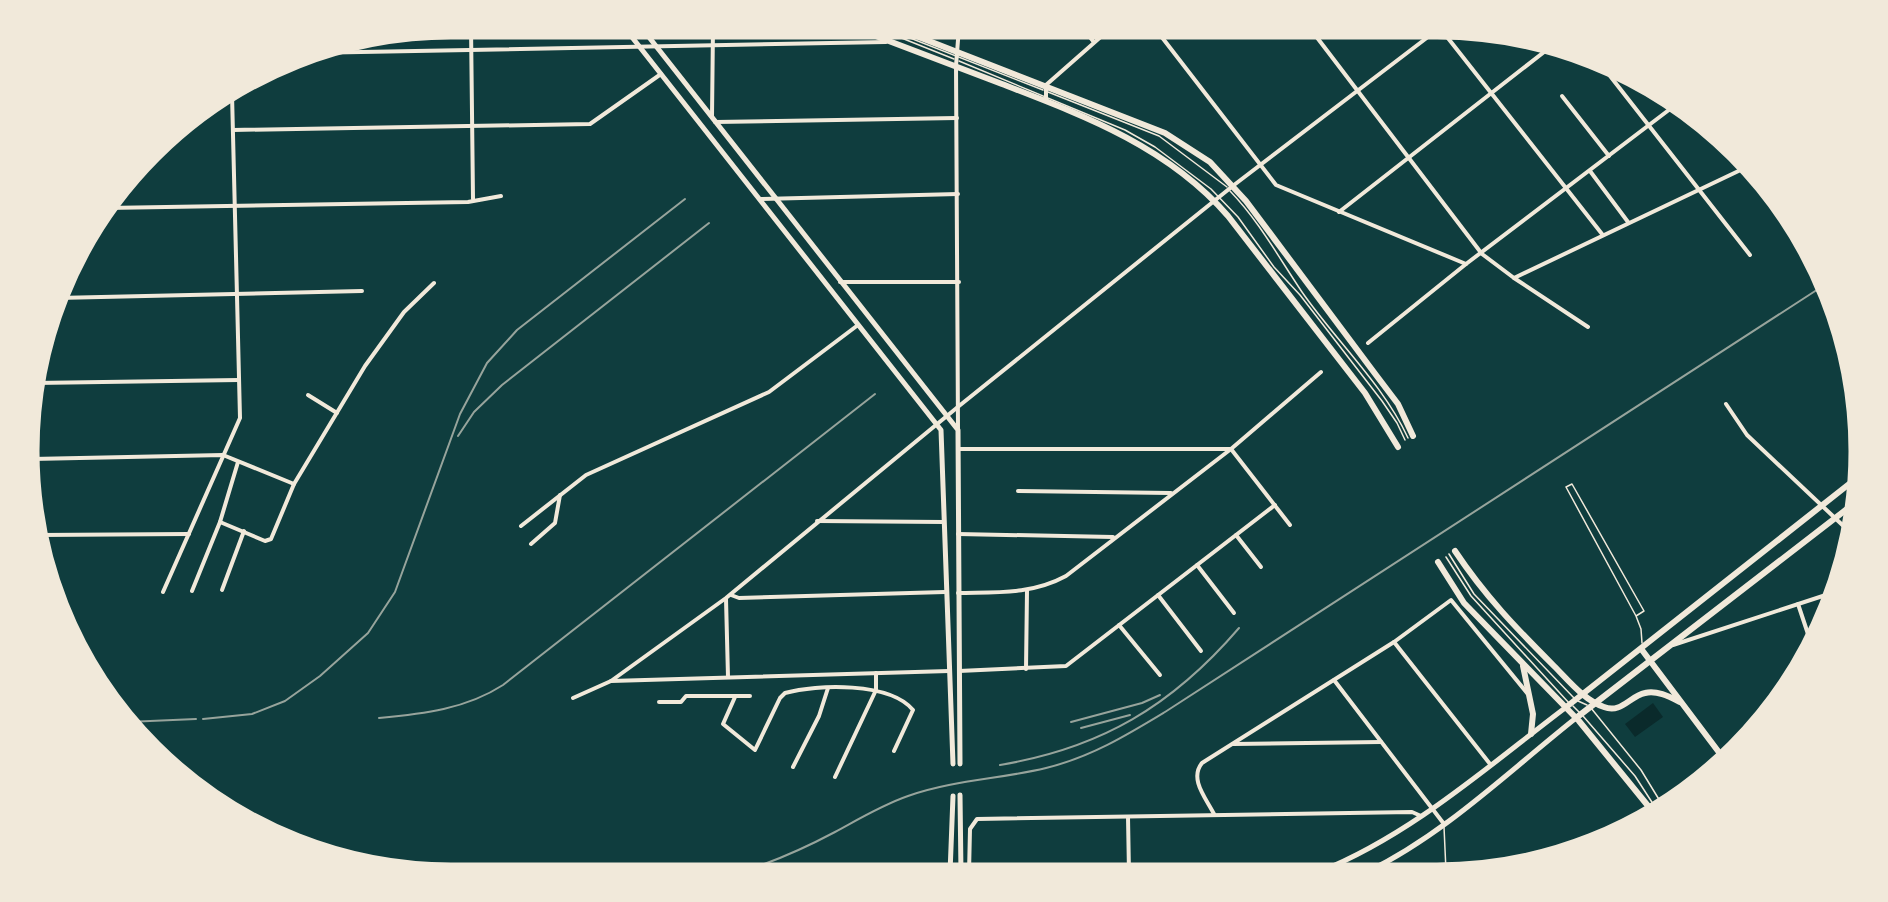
<svg xmlns="http://www.w3.org/2000/svg" width="1888" height="902" viewBox="0 0 1888 902" font-family="Signika,sans-serif">
	<rect width="100%" height="100%" fill="#0f3d3e"/>
	<polygon fill="#0a2a2b" points="1653,703 1663,717 1635,737 1625,724"/>
	<g fill="none" stroke-linecap="round" stroke-linejoin="round">
		<g stroke="#f1e9da" stroke-width="1.5">
			<polyline points="874,27 954,59"/>
			<polyline points="882,27 1043,90"/>
			<polyline points="959,61 1125,130 1155,147 1211,189 1238,217 1274,267 1300,295 1382,401 1397,423 1405,440"/>
			<polyline points="1048,92 1159,136 1227,187"/>
			<path d="M1230 191C1259 221 1279 258 1302 292 1336 341 1383 384 1408 438"/>
			<polyline points="1449,554 1474,594 1574,698"/>
			<polyline points="1446,557 1471,596 1569,703"/>
			<polyline points="1636,616 1644,611 1572,484 1566,487 1636,616 1641,629 1642,643"/>
			<polyline points="1578,701 1587,705"/>
			<polyline points="1573,706 1580,713"/>
			<polyline points="1591,708 1641,770 1663,806"/>
			<polyline points="1583,716 1635,776 1657,810"/>
			<polyline points="1444,827 1446,871"/>
		</g>
		<g stroke="#f1e9da" stroke-width="4">
			<polyline points="471,27 473,199"/>
			<polyline points="1082,27 1093,41"/>
			<polyline points="1154,27 1276,185 1466,264"/>
			<polyline points="1309,27 1482,254 1514,278 1588,327"/>
			<polyline points="1440,28 1602,234"/>
			<polyline points="307,53 886,42"/>
			<polyline points="1596,58 1750,255"/>
			<polyline points="1562,96 1609,156"/>
			<polyline points="1046,101 1046,85 1112,27"/>
			<polyline points="712,116 713,27"/>
			<polyline points="715,122 957,118"/>
			<polyline points="233,130 590,124 661,74"/>
			<polyline points="1590,171 1628,222"/>
			<polyline points="760,199 958,194"/>
			<polyline points="106,208 468,202 501,196"/>
			<polyline points="1339,212 1553,45"/>
			<polyline points="1514,278 1749,166"/>
			<polyline points="840,282 959,282"/>
			<polyline points="57,298 362,291"/>
			<polyline points="1368,343 1466,264 1678,103"/>
			<polyline points="35,383 239,380"/>
			<polyline points="308,395 337,413"/>
			<polyline points="1726,404 1747,435 1853,535"/>
			<polyline points="958,430 956,66 959,27"/>
			<polyline points="958,449 1231,449 1290,525"/>
			<polyline points="32,459 223,455 294,484"/>
			<polyline points="1018,491 1171,493"/>
			<polyline points="817,521 944,522"/>
			<polyline points="220,522 265,541 271,539 294,484 365,366 404,312 434,283"/>
			<polyline points="521,526 586,475 769,392 858,325"/>
			<polyline points="958,534 1113,537"/>
			<polyline points="39,535 189,534"/>
			<polyline points="1236,535 1261,567"/>
			<polyline points="531,544 555,523 560,495"/>
			<polyline points="1197,565 1234,613"/>
			<polyline points="222,590 244,531"/>
			<polyline points="192,591 220,522 238,462"/>
			<polyline points="163,592 240,418 232,94"/>
			<path d="M958 593C996 592 1031 595 1066 576L1231 449 1321 372"/>
			<polyline points="731,595 739,598 945,592"/>
			<polyline points="1158,595 1201,651"/>
			<polyline points="726,599 728,677"/>
			<polyline points="1798,604 1811,643"/>
			<polyline points="1119,625 1160,675"/>
			<polyline points="1394,642 1490,764"/>
			<polyline points="1673,645 1835,592"/>
			<polyline points="1026,669 1027,591"/>
			<polyline points="959,671 1066,666 1275,505"/>
			<polyline points="1334,680 1444,824"/>
			<polyline points="611,681 949,671"/>
			<path d="M735 697 723 724 755 750 780 698 785 693C817 684 890 682 913 710L894 751"/>
			<polyline points="573,698 611,681 726,598 959,406 1234,185 1441,27"/>
			<polyline points="659,702 681,702 686,696 750,696"/>
			<polyline points="1233,744 1381,742"/>
			<polyline points="793,767 819,716 828,688"/>
			<polyline points="835,777 876,690 876,673"/>
			<path d="M1214 814C1206 798 1189 779 1202 763L1394 642 1451 600 1527 693"/>
			<polyline points="1128,817 1129,873"/>
			<polyline points="969,873 970,829 977,819 1412,812 1421,816"/>
		</g>
		<g stroke="#f1e9da" stroke-width="5">
			<polyline points="624,27 941,430 953,764"/>
			<polyline points="641,27 958,430 960,764"/>
			<polyline points="960,795 961,873"/>
			<path d="M1319 872C1411 835 1487 767 1565 708"/>
			<path d="M1367 872C1445 834 1509 771 1576 718"/>
			<polyline points="950,873 953,796"/>
		</g>
		<g stroke="#f1e9da" stroke-width="6">
			<path d="M852 27C902 46 952 65 1002 84 1085 116 1168 147 1228 216L1365 393 1398 447"/>
			<polyline points="893,27 1165,133 1210,162 1246,201 1376,375 1398,404 1413,436"/>
			<path d="M1455 551C1485 596 1516 628 1554 666 1569 681 1584 700 1604 707 1621 714 1630 696 1645 693 1657 690 1670 697 1680 702"/>
			<polyline points="1438,562 1464,603 1579,721 1653,812"/>
			<polyline points="1642,650 1724,759"/>
			<polyline points="1523,666 1533,714 1531,734"/>
			<polyline points="1565,708 1858,477"/>
			<polyline points="1576,718 1856,502"/>
		</g>
		<g stroke="#97a49c" stroke-width="2">
			<polyline points="458,436 474,412 502,385 709,223"/>
			<path d="M379 718C423 714 466 709 503 685L875 394"/>
			<polyline points="203,719 252,714 285,701 320,676 368,633 395,592 460,414 487,363 517,330 685,199"/>
			<polyline points="127,722 196,719"/>
			<polyline points="1071,722 1142,703 1160,695"/>
			<polyline points="1081,728 1130,715"/>
			<path d="M1000 765C1101 748 1172 706 1239 628"/>
			<path d="M734 874C769 864 803 849 835 832 859 819 882 805 908 796 953 780 1001 779 1046 768 1091 757 1127 735 1165 712L1826 284"/>
		</g>
	</g>
	<path d="M0 0H1888V902H0ZM451 38H1437A413 413 0 0 1 1850 451V451A413 413 0 0 1 1437 864H451A413 413 0 0 1 38 451V451A413 413 0 0 1 451 38Z" fill="#f1e9da" fill-rule="evenodd"/>
	<path fill="none" stroke="#f1e9da" stroke-width="3" d="M451 38H1437A413 413 0 0 1 1850 451V451A413 413 0 0 1 1437 864H451A413 413 0 0 1 38 451V451A413 413 0 0 1 451 38Z"/>
</svg>
